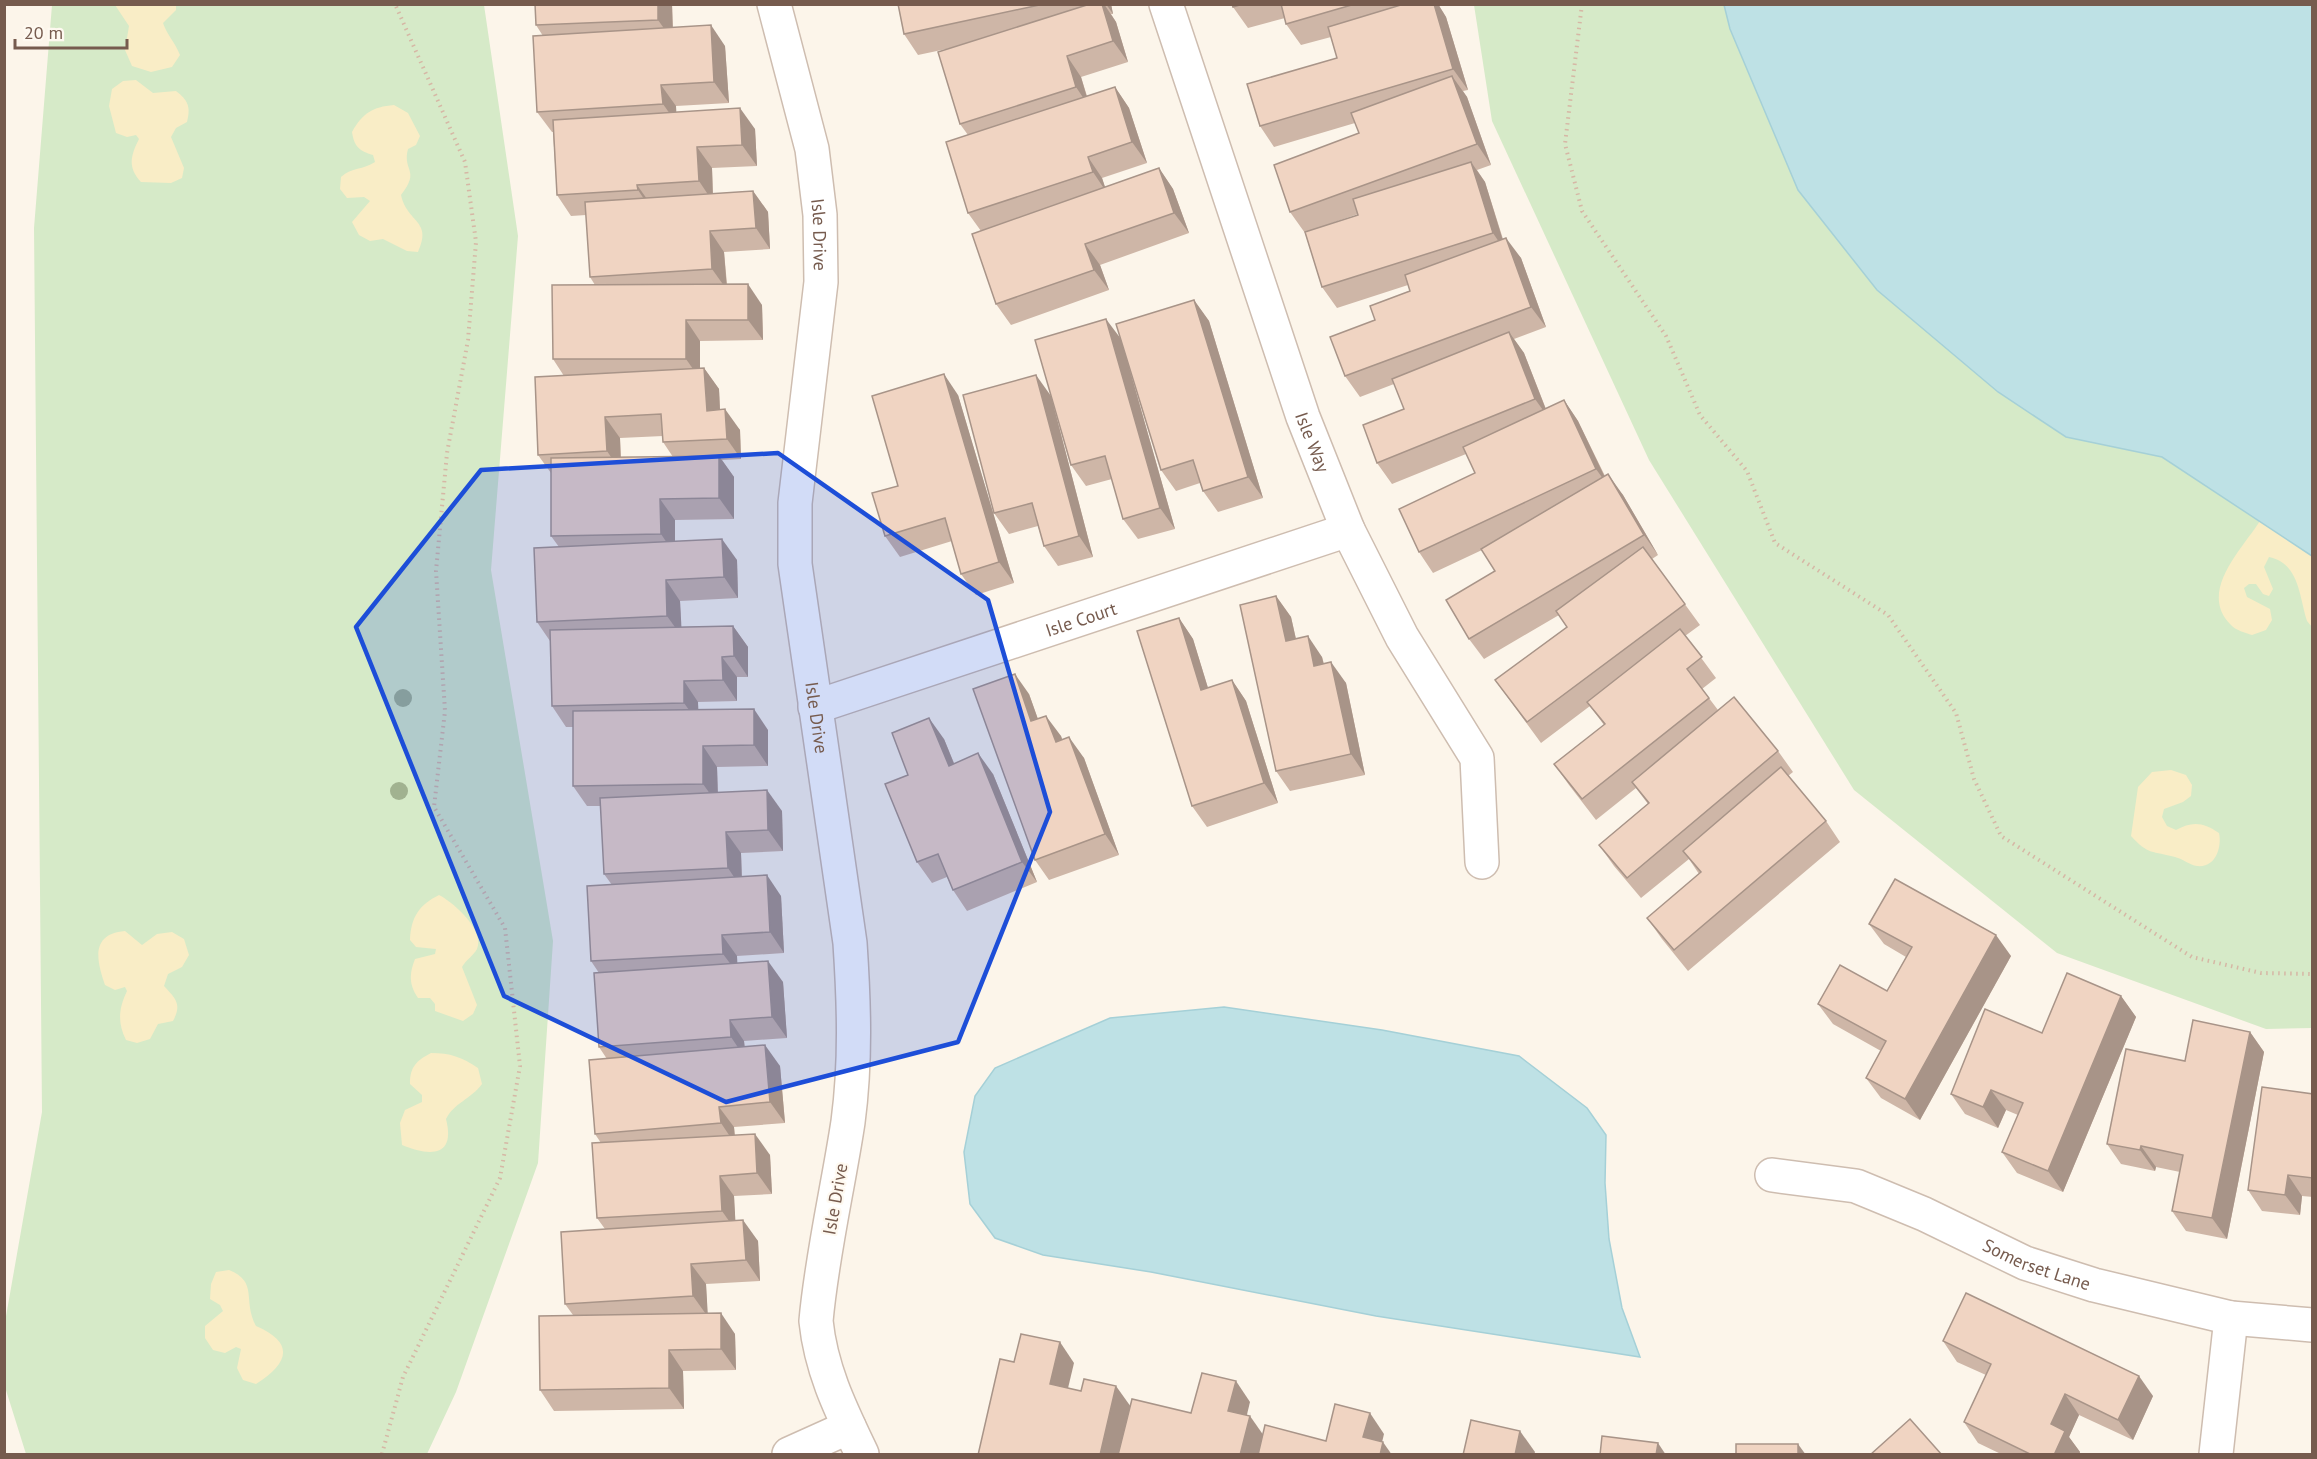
<svg xmlns="http://www.w3.org/2000/svg" width="2317" height="1459" viewBox="0 0 2317 1459" font-family="'PT Sans',sans-serif">
	<rect width="100%" height="100%" fill="#fcf5ea"/>
	<g fill="#d6eac8">
		<polygon points="52,5 484,5 518,236 491,570 553,941 538,1163 456,1392 427,1454 26,1454 5,1387 5,1322 42,1112 34,228"/>
		<polygon points="1474,5 2312,5 2312,1028 2266,1029 2057,953 1854,790 1649,460 1492,121"/>
	</g>
	<g fill="#f9edc6">
		<path d="M115 5H176V10L163 23C167 35 175 42 180 55L172 67 151 72 132 66 125 50 129 26Z"/>
		<path d="M136 80 153 93 176 91C188 100 191 107 187 122L176 128 171 137 184 168 182 178 171 183 141 182C127 167 131 155 139 139L136 135 127 137 116 133 109 106 112 89 123 81Z"/>
		<path d="M394 105 408 113 420 136 416 145 408 149C402 171 421 170 401 195 407 223 433 220 418 252L407 251 383 239 370 241 359 235 352 222 370 201 364 197 347 198 340 189 341 177C352 167 363 170 375 162L373 155C359 151 354 146 352 132 363 113 372 107 394 105Z"/>
		<path d="M2260 521 2312 556V627L2307 621C2299 595 2299 563 2269 557L2264 567 2273 589 2269 596 2263 594 2256 584H2249L2244 588 2247 597 2270 609 2272 620 2266 630 2252 635C2246 633 2235 630 2231 625 2197 592 2243 548 2260 521Z"/>
		<path d="M2171 770 2186 775 2192 785 2191 796 2183 802 2164 809 2162 817 2167 826 2176 830C2192 821 2203 822 2219 833 2222 847 2216 868 2197 866 2190 865 2183 859 2175 857 2153 851 2148 855 2131 836L2138 787 2152 772Z"/>
		<path d="M439 895C453 902 485 930 477 949 474 955 466 960 462 967L477 1005 473 1014 463 1021 435 1011V1004L430 998H418C409 985 409 974 415 959L435 954 436 949 416 947 410 940C411 917 419 905 439 895Z"/>
		<path d="M125 931 142 945 157 934 172 932 184 939 189 955 182 967 168 974 164 986C176 999 182 1004 173 1021L158 1024 150 1039 137 1043 126 1040C117 1022 119 1008 127 991L125 987 115 990 105 985C96 959 91 934 125 931Z"/>
		<path d="M431 1053C450 1053 462 1057 478 1068L482 1084C471 1099 454 1103 446 1119 456 1158 429 1156 402 1145L400 1123 405 1110 422 1102V1095L410 1084C410 1067 416 1061 431 1053Z"/>
		<path d="M229 1270C259 1282 242 1300 256 1326 296 1343 288 1364 256 1384L243 1380 237 1368 241 1349 236 1347 225 1353 213 1350 205 1338V1326L223 1311 220 1305 210 1299 211 1284 216 1272Z"/>
	</g>
	<g fill="#bee1e5" stroke="#a5d0d7" stroke-width="1.5">
		<polygon points="1724,5 2312,5 2312,556 2162,457 2066,437 1998,392 1877,290 1798,190 1730,29"/>
		<polygon points="1224,1007 1382,1030 1519,1056 1587,1108 1606,1135 1605,1183 1609,1239 1622,1308 1640,1357 1376,1316 1151,1272 1043,1255 995,1238 970,1204 964,1152 975,1096 995,1068 1110,1018"/>
	</g>
	<g fill="none" stroke-linecap="round" stroke-linejoin="round">
		<defs>
			<g id="minor">
				<path id="s1" d="M774 4 812 149 820 215 821 282 795 503V564L850 943C854 1003 856 1062 848 1122 838 1188 822 1254 816 1321 821 1370 841 1410 862 1454"/>
				<path id="s2" d="M1166 4 1303 417 1348 530 1402 637 1477 758 1482 862"/>
				<path id="s3" d="M815 707 1348 530"/>
				<path id="s4" d="M1772 1175 1856 1186 1924 1214 2025 1263 2094 1285 2231 1318 2312 1325"/>
				<polyline points="789,1454 849,1427"/>
				<polyline points="2216,1454 2231,1318"/>
			</g>
		</defs>
		<use href="#minor" stroke="#cebdb0" stroke-width="36"/>
		<g stroke="#d6b7a5" stroke-width="4" stroke-dasharray="1.5 4.5" stroke-linecap="butt">
			<polyline points="1582,4 1565,144 1582,211 1666,336 1700,415 1747,471 1775,543 1888,615 1956,713 1974,779 2001,836 2192,957 2261,973 2312,974"/>
			<polyline points="382,1454 403,1377 500,1178 520,1066 505,928 434,807 445,711 436,571 447,453 468,340 476,242 465,162 395,4"/>
		</g>
		<use href="#minor" stroke="#fff" stroke-width="33"/>
	</g>
	<g fill="#a1b290">
		<circle cx="403" cy="698" r="9"/>
		<circle cx="399" cy="791" r="9"/>
	</g>
	<g fill="#ceb6a7" fill-rule="evenodd">
		<path d="M535 4H672L673 28 725 46 729 103 676 106V112L755 129 757 166 712 168 713 194 753 191 768 212 770 249 724 252 727 284 762 305 763 340 700 341V369L704 368 719 389 720 410 740 430 741 459 722 460 734 477V519L675 520V541L737 560 738 598 680 601 681 627 733 626 748 647V677H737V701L698 702V710L768 730V766L717 767 718 793 782 811 783 851 741 853 742 877 781 896 784 953 737 956V963L783 982 787 1038 744 1041 745 1047 780 1066 785 1123 734 1127 735 1135 770 1155 772 1194 734 1196 735 1220 758 1241 760 1281 706 1284 707 1313 735 1334 736 1370 683 1371 684 1409 554 1411 540 1390 573 1315 565 1304 605 1229 597 1218 601 1143 595 1134 607 1059 599 1047V973L591 961 612 885 604 874 601 806H587L573 786V727H566L552 706 550 641 537 622 559 547 551 536V473L538 455 564 376 553 359 595 285 590 277 586 215 571 216 557 195 553 132H552L537 112 543 36 536 25ZM663 436V442L673 457H621L620 438Z"/>
		<polygon points="898,4 1111,4 1113,14 1111,14 1116,22 1128,62 1081,77 1087,96 1115,87 1129,108 1147,163 1102,178 1105,187 1159,168 1173,189 1189,233 1100,265 1109,290 1011,325 996,304 981,231 968,213 968,135 960,124 951,48 918,55 904,34"/>
		<path d="M1232 4H1438L1446 17 1468 90 1463 91 1467 97 1491 165 1477 170 1485 182 1503 239 1521 258 1546 327 1514 339 1524 353 1546 409 1564 400 1578 421 1605 476 1623 495 1658 555 1652 559 1700 625 1685 636 1716 678 1702 689 1718 710 1778 751 1793 772 1788 776 1826 821 1840 842 1688 971 1662 939 1647 918 1699 874 1689 859 1641 898 1614 866 1599 845 1648 804 1636 788 1596 820 1569 785 1554 764 1604 725 1590 706 1541 743 1495 680 1567 627 1559 615 1484 659 1469 639 1495 571 1482 550 1433 573 1419 552 1475 473 1466 454 1392 484 1377 463 1404 409 1394 384 1360 397 1345 376 1375 320 1410 291 1408 285 1337 308 1322 287 1305 233 1290 212 1359 133 1355 123 1274 147 1260 126 1337 58 1331 37 1301 45 1286 24 1285 18 1248 28 1233 7ZM1358 214V215L1329 224Z"/>
		<polygon points="1194,300 1209,321 1263,498 1218,512 1203,491 1200,483 1176,491 1161,470"/>
		<polygon points="1121,339 1175,529 1138,539 1123,519 1112,479 1086,486 1071,465"/>
		<polygon points="958,395 1014,583 976,595 961,574 952,541 900,557 885,536 898,486"/>
		<polygon points="1051,396 1093,557 1058,566 1044,546 1038,526 1009,534 994,513"/>
		<polygon points="1276,596 1291,617 1296,639 1322,657 1324,664 1346,683 1365,775 1290,791 1276,771"/>
		<polygon points="1179,618 1193,639 1208,688 1232,680 1246,701 1278,803 1207,827 1192,806"/>
		<polygon points="1029,694 1038,719 1061,736 1062,739 1084,758 1119,855 1049,880 1035,860"/>
		<polygon points="944,739 954,763 993,774 1037,882 967,911 953,890 947,877 932,883 917,862 908,775"/>
		<polygon points="1869,924 2011,956 1920,1120 1881,1098 1866,1078 1881,1051 1833,1024 1818,1004 1887,991 1906,957 1884,944"/>
		<polygon points="2121,996 2136,1017 2063,1192 2017,1173 2002,1152 2018,1115 2006,1110 1998,1128 1965,1114 1951,1094 2042,1033"/>
		<polygon points="2250,1032 2264,1052 2227,1239 2186,1231 2172,1211 2180,1172 2156,1167 2155,1171 2121,1164 2107,1144 2185,1061"/>
		<polygon points="2313,1094 2313,1197 2302,1196 2300,1215 2262,1211 2248,1190"/>
		<polygon points="1943,1341 2153,1396 2133,1440 2079,1415 2069,1437 2080,1452 2079,1455 2003,1455 1978,1443 1964,1422 1986,1375 1957,1362"/>
	</g>
	<g fill="#a89488">
		<polygon points="658,4 672,4 673,41 658,20"/>
		<polygon points="1102,4 1104,4 1116,22 1128,62 1113,41"/>
		<polygon points="1106,4 1111,4 1113,14"/>
		<polygon points="1434,4 1438,4 1446,17 1468,90 1453,69"/>
		<polygon points="711,25 725,46 729,103 714,82"/>
		<polygon points="1067,56 1081,77 1090,108 1076,87"/>
		<polygon points="1452,76 1467,97 1491,165 1477,144"/>
		<polygon points="661,85 676,106 677,124 663,104"/>
		<polygon points="1115,87 1129,108 1147,163 1132,142"/>
		<polygon points="740,108 755,129 757,166 742,145"/>
		<polygon points="697,147 712,168 713,202 699,181"/>
		<polygon points="1088,157 1102,178 1107,193 1093,172"/>
		<polygon points="1471,162 1485,182 1507,254 1493,233"/>
		<polygon points="1159,168 1173,189 1189,233 1174,213"/>
		<polygon points="637,185 652,206 652,211 638,190"/>
		<polygon points="753,191 768,212 770,249 756,228"/>
		<polygon points="710,231 724,252 727,290 712,269"/>
		<polygon points="1506,238 1521,258 1546,327 1531,307"/>
		<polygon points="1085,244 1100,265 1109,290 1094,270"/>
		<polygon points="748,284 762,305 763,340 748,320"/>
		<polygon points="1194,300 1209,321 1263,498 1248,477"/>
		<polygon points="1106,319 1121,339 1175,529 1160,508"/>
		<polygon points="686,320 700,341 700,379 686,359"/>
		<polygon points="1509,332 1524,353 1550,420 1535,399"/>
		<polygon points="704,368 719,389 721,432 707,411"/>
		<polygon points="944,374 958,395 1014,583 999,562"/>
		<polygon points="1036,375 1051,396 1093,557 1079,536"/>
		<polygon points="1564,400 1578,421 1611,490 1596,469"/>
		<polygon points="725,409 740,430 741,459 727,439"/>
		<polygon points="605,417 620,438 621,472 607,451"/>
		<polygon points="719,456 734,477 734,519 719,498"/>
		<polygon points="1608,474 1623,495 1658,555 1644,535"/>
		<polygon points="660,499 675,520 675,555 661,534"/>
		<polygon points="722,539 737,560 738,598 724,577"/>
		<polygon points="666,580 680,601 682,637 667,616"/>
		<polygon points="1276,596 1291,617 1301,662 1286,641"/>
		<polygon points="1179,618 1193,639 1215,711 1201,690"/>
		<polygon points="733,626 748,647 748,677 734,656"/>
		<polygon points="1308,636 1322,657 1329,687 1314,666"/>
		<polygon points="722,657 737,677 737,701 723,680"/>
		<polygon points="1331,662 1346,683 1365,775 1351,754"/>
		<polygon points="1015,674 1029,694 1046,742 1031,721"/>
		<polygon points="1232,680 1246,701 1278,803 1264,783"/>
		<polygon points="684,681 698,702 699,724 684,703"/>
		<polygon points="754,709 768,730 768,766 754,745"/>
		<polygon points="1046,716 1061,736 1070,763 1056,742"/>
		<polygon points="929,718 944,739 963,786 949,766"/>
		<polygon points="1069,737 1084,758 1119,855 1105,834"/>
		<polygon points="703,746 717,767 718,805 703,784"/>
		<polygon points="978,753 993,774 1037,882 1022,862"/>
		<polygon points="767,790 782,811 783,851 768,830"/>
		<polygon points="726,832 741,853 742,889 728,868"/>
		<polygon points="767,875 781,896 784,953 770,932"/>
		<polygon points="722,935 737,956 738,974 723,954"/>
		<polygon points="1996,935 2011,956 1920,1120 1905,1099"/>
		<polygon points="768,961 783,982 787,1038 772,1017"/>
		<polygon points="2121,996 2136,1017 2063,1192 2048,1171"/>
		<polygon points="730,1020 744,1041 745,1058 731,1037"/>
		<polygon points="2250,1032 2264,1052 2227,1239 2212,1218"/>
		<polygon points="765,1045 780,1066 785,1123 770,1102"/>
		<polygon points="1991,1090 2006,1110 1998,1128 1983,1107"/>
		<polygon points="719,1107 734,1127 735,1144 721,1123"/>
		<polygon points="755,1134 770,1155 772,1194 757,1173"/>
		<polygon points="2141,1146 2156,1167 2155,1171 2140,1150"/>
		<polygon points="2288,1175 2302,1196 2300,1215 2285,1195"/>
		<polygon points="720,1176 734,1196 736,1231 722,1211"/>
		<polygon points="743,1220 758,1241 760,1281 746,1260"/>
		<polygon points="691,1264 706,1284 708,1317 693,1296"/>
		<polygon points="721,1313 735,1334 736,1370 721,1349"/>
		<polygon points="1060,1342 1074,1363 1064,1405 1050,1384"/>
		<polygon points="669,1350 683,1371 684,1409 669,1388"/>
		<polygon points="2139,1376 2153,1396 2133,1440 2118,1420"/>
		<polygon points="1236,1381 1250,1402 1243,1431 1228,1411"/>
		<polygon points="1116,1386 1131,1407 1120,1455 1100,1455"/>
		<polygon points="2065,1394 2079,1415 2069,1437 2080,1452 2079,1455 2054,1455 2051,1424"/>
		<polygon points="1370,1413 1384,1434 1379,1455 1363,1437"/>
		<polygon points="1250,1416 1264,1436 1260,1455 1240,1455"/>
		<polygon points="1520,1431 1535,1452 1534,1455 1515,1455"/>
		<polygon points="1383,1442 1392,1455 1380,1455"/>
		<polygon points="1658,1443 1666,1455 1656,1455"/>
		<polygon points="1798,1444 1806,1455 1798,1455"/>
	</g>
	<g fill="#f0d4c2" stroke="#a89488" stroke-width="1.5">
		<polygon points="535,4 658,4 658,20 536,25"/>
		<polygon points="898,4 1044,4 904,34"/>
		<polygon points="1090,4 1102,4 1113,41 1067,56 1076,87 960,124 938,52"/>
		<polygon points="1232,4 1243,4 1233,7"/>
		<polygon points="1281,4 1355,4 1286,24"/>
		<polygon points="1404,4 1434,4 1453,69 1260,126 1247,84 1337,58 1328,27"/>
		<polygon points="711,25 714,82 661,85 663,104 537,112 533,36"/>
		<polygon points="1452,76 1477,144 1290,212 1274,165 1359,133 1351,113"/>
		<polygon points="1115,87 1132,142 1088,157 1093,172 968,213 946,142"/>
		<polygon points="740,108 742,145 697,147 699,181 637,185 638,190 557,195 553,120"/>
		<polygon points="1471,162 1493,233 1322,287 1305,232 1358,215 1353,199"/>
		<polygon points="1159,168 1174,213 1085,244 1094,270 996,304 972,234"/>
		<polygon points="753,191 756,228 710,231 712,269 590,277 585,202"/>
		<polygon points="1506,238 1531,307 1345,376 1330,337 1375,320 1370,306 1410,291 1405,275"/>
		<polygon points="748,284 748,320 686,320 686,359 553,359 552,285"/>
		<polygon points="1194,300 1248,477 1203,491 1193,460 1161,470 1116,324"/>
		<polygon points="1106,319 1160,508 1123,519 1105,456 1071,465 1035,340"/>
		<polygon points="1509,332 1535,399 1377,463 1363,425 1404,409 1392,379"/>
		<polygon points="704,368 707,411 725,409 727,439 663,442 661,414 605,417 607,451 538,455 535,377"/>
		<polygon points="944,374 999,562 961,574 945,518 885,536 872,493 898,486 872,396"/>
		<polygon points="1036,375 1079,536 1044,546 1032,503 994,513 963,395"/>
		<polygon points="1564,400 1596,469 1419,552 1399,509 1475,473 1463,447"/>
		<polygon points="719,456 719,498 660,499 661,534 551,536 551,458"/>
		<polygon points="1608,474 1644,535 1469,639 1446,600 1495,571 1481,549"/>
		<polygon points="722,539 724,577 666,580 667,616 537,622 534,548"/>
		<polygon points="1643,547 1685,604 1527,722 1495,680 1567,627 1556,611"/>
		<polygon points="1276,596 1286,641 1308,636 1314,666 1331,662 1351,754 1276,771 1240,605"/>
		<polygon points="1179,618 1201,690 1232,680 1264,783 1192,806 1137,631"/>
		<polygon points="733,626 734,656 722,657 723,680 684,681 684,703 552,706 550,630"/>
		<polygon points="1680,629 1702,657 1687,669 1709,698 1582,799 1554,764 1605,724 1587,702"/>
		<polygon points="1015,674 1031,721 1046,716 1056,742 1069,737 1105,834 1035,860 973,689"/>
		<polygon points="1734,697 1778,751 1627,878 1599,845 1649,803 1632,782"/>
		<polygon points="754,709 754,745 703,746 703,784 573,786 573,711"/>
		<polygon points="929,718 949,766 978,753 1022,862 953,890 938,854 917,862 885,784 908,775 892,733"/>
		<polygon points="1781,767 1826,821 1674,950 1647,918 1701,872 1683,851"/>
		<polygon points="767,790 768,830 726,832 728,868 604,874 600,798"/>
		<polygon points="767,875 770,932 722,935 723,954 591,961 587,886"/>
		<polygon points="1895,879 1996,935 1905,1099 1866,1078 1886,1041 1818,1004 1840,965 1887,991 1912,947 1869,924"/>
		<polygon points="768,961 772,1017 730,1020 731,1037 599,1047 594,973"/>
		<polygon points="2067,973 2121,996 2048,1171 2002,1152 2023,1103 1991,1090 1983,1107 1951,1094 1985,1009 2042,1033"/>
		<polygon points="2193,1020 2250,1032 2212,1218 2172,1211 2183,1155 2141,1146 2140,1150 2107,1144 2126,1049 2185,1061"/>
		<polygon points="765,1045 770,1102 719,1107 721,1123 595,1134 589,1060"/>
		<polygon points="2262,1087 2313,1094 2313,1178 2288,1175 2285,1195 2248,1190"/>
		<polygon points="755,1134 757,1173 720,1176 722,1211 597,1218 592,1143"/>
		<polygon points="743,1220 746,1260 691,1264 693,1296 565,1304 561,1232"/>
		<polygon points="1966,1293 2139,1376 2118,1420 2065,1394 2051,1424 2065,1431 2054,1455 2032,1455 1964,1422 1991,1364 1943,1341"/>
		<polygon points="721,1313 721,1349 669,1350 669,1388 540,1390 539,1316"/>
		<polygon points="1021,1334 1060,1342 1050,1384 1081,1391 1084,1379 1116,1386 1100,1455 978,1455 1000,1359 1014,1362"/>
		<polygon points="1202,1373 1236,1381 1228,1411 1250,1416 1240,1455 1118,1455 1132,1399 1191,1413"/>
		<polygon points="1335,1404 1370,1413 1363,1437 1383,1442 1380,1455 1258,1455 1265,1425 1326,1441"/>
		<polygon points="1910,1419 1942,1455 1870,1455"/>
		<polygon points="1471,1420 1520,1431 1515,1455 1463,1455"/>
		<polygon points="1602,1436 1658,1443 1656,1455 1600,1455"/>
		<rect x="1736" y="1444" width="62" height="11"/>
	</g>
	<path fill="#1d4ed8" fill-opacity="0.2" stroke="#1d4ed8" stroke-width="4.5" stroke-linejoin="round" d="M778 453 988 600 1050 812 958 1042 726 1102 504 996 356 627 481 470Z"/>
	<g text-anchor="middle" dominant-baseline="central" stroke-width="4.5" stroke-linejoin="round" paint-order="stroke">
		<g font-size="18" fill="#765b4e" stroke="#fef9f0">
			<text stroke="none"><textPath href="#s1" startOffset="236">Isle Drive</textPath></text>
			<text stroke="none"><textPath href="#s2" startOffset="462">Isle Way</textPath></text>
			<text stroke="none"><textPath href="#s3" startOffset="280">Isle Court</textPath></text>
			<text stroke="none"><textPath href="#s1" startOffset="722">Isle Drive</textPath></text>
			<text transform="translate(835 1199) rotate(-80)">Isle Drive</text>
			<text stroke="none"><textPath href="#s4" startOffset="282">Somerset Lane</textPath></text>
		</g>
	</g>
	<rect width="2317" height="1459" fill="none" stroke="#765b4e" stroke-width="12"/>
	<path d="M15 39v9h112v-9" fill="none" stroke="#765b4e" stroke-width="3"/>
	<text x="24" y="39" font-size="18" fill="#765b4e" stroke="#fef9f0" stroke-width="4.5" paint-order="stroke">20 m</text>
</svg>
